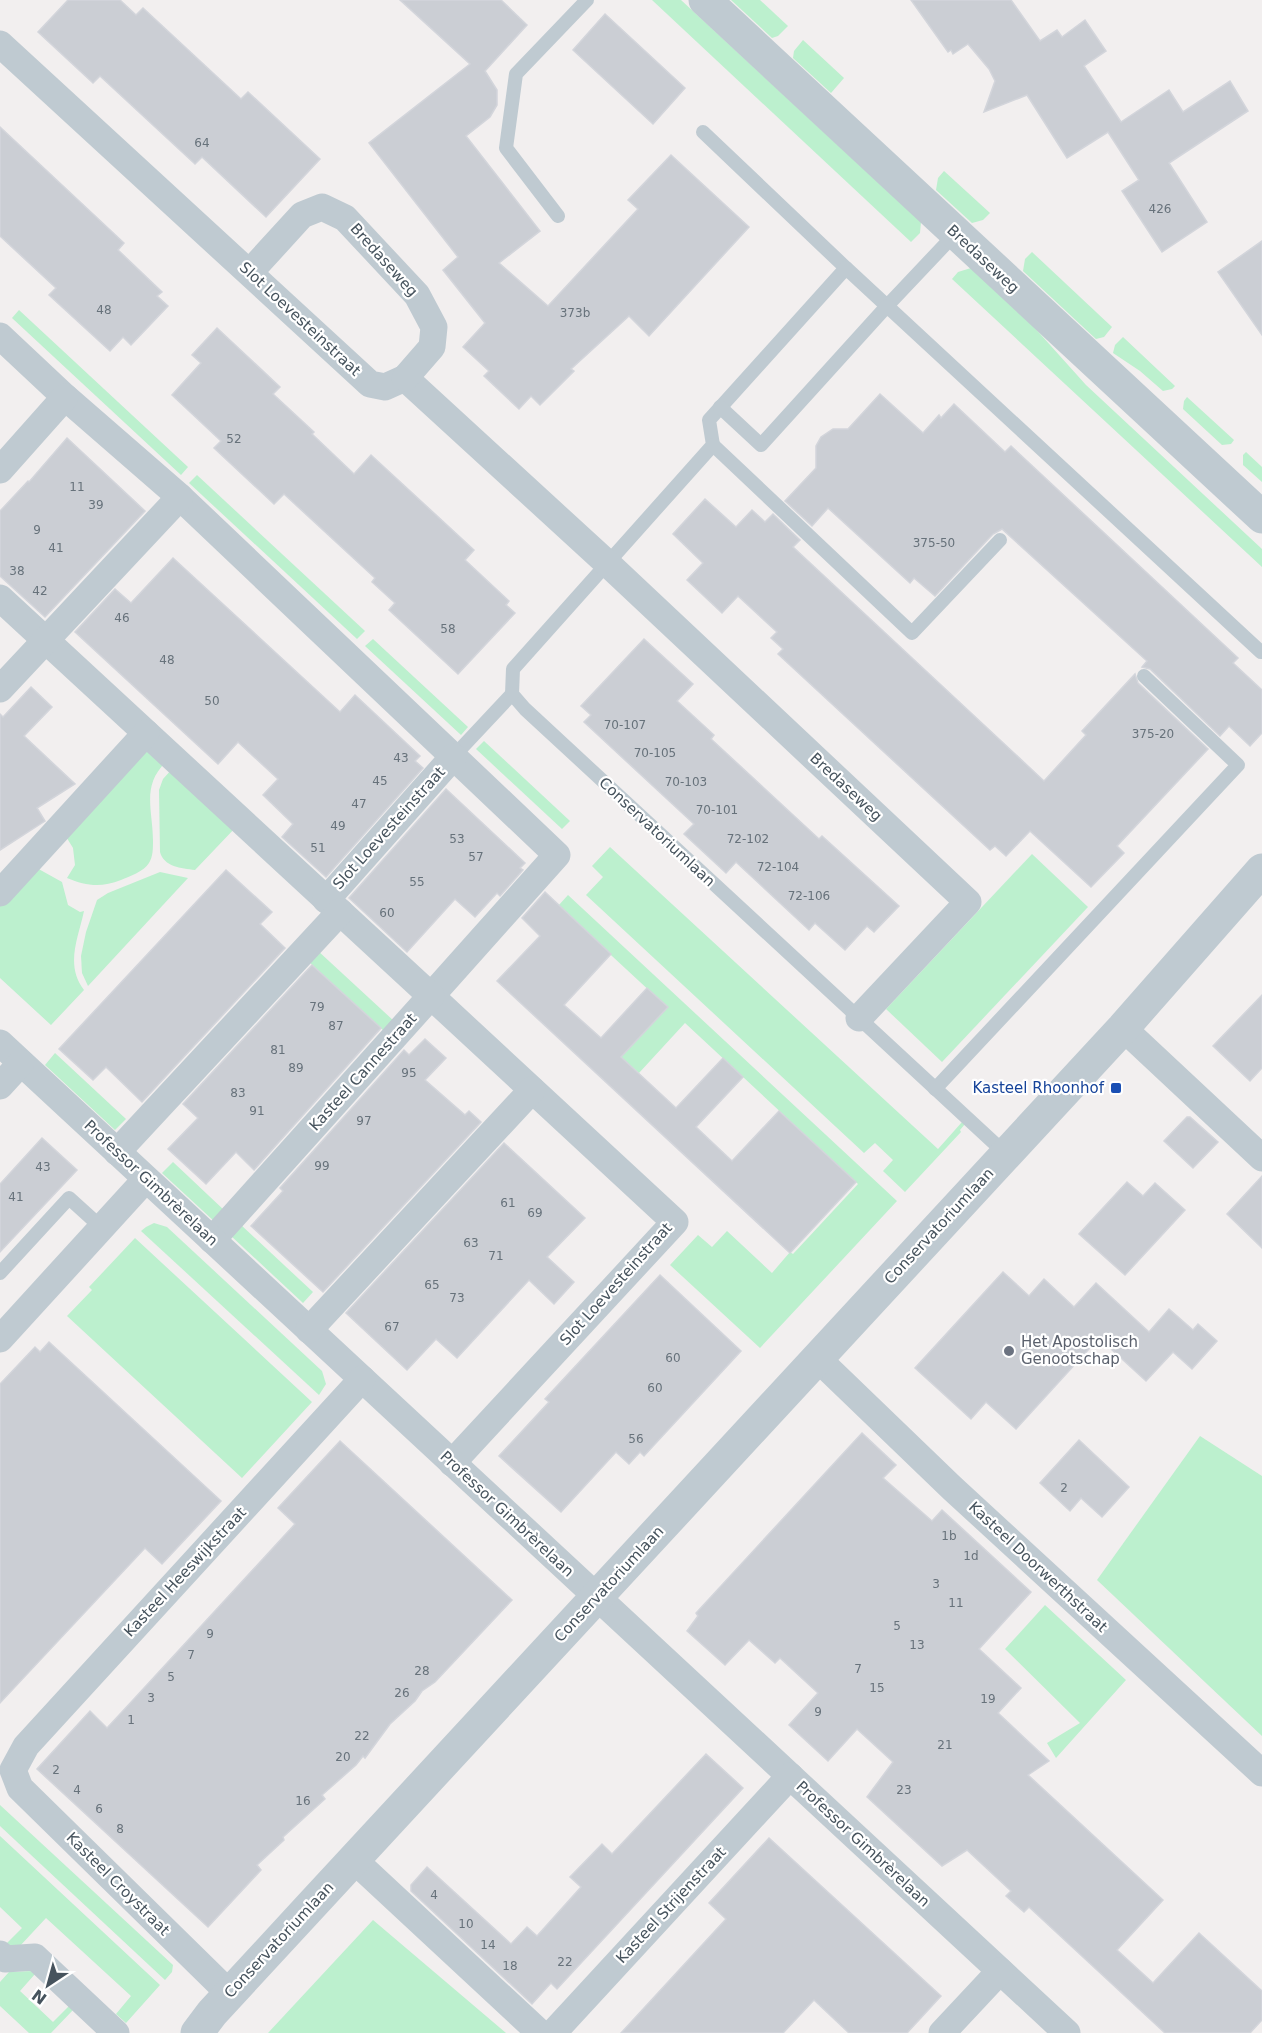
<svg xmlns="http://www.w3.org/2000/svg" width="1262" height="2033" viewBox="0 0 1262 2033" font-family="'DejaVu Sans',sans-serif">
	<rect width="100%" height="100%" fill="#f2efef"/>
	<g fill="#bcf0ce">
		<polygon points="652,0 681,0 921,222 920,233 911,242"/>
		<polygon points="731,0 760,0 788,26 778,36 772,38"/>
		<polygon points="803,40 844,78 831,93 793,58 794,51"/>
		<polygon points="944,171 990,213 983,220 972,223 936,190 938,178"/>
		<polygon points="1032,252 1112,327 1104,337 1096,339 1023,271 1025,259"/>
		<polygon points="971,268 1033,326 1086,385 1262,549 1262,567 952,279 958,272"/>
		<polygon points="19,310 188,467 181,475 12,318"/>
		<polygon points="1123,337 1175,386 1172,389 1163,391 1140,371 1113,353 1115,345"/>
		<polygon points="1187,397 1234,440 1231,444 1222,445 1183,409 1184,401"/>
		<polygon points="1246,452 1262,467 1262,482 1243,465 1243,455"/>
		<polygon points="197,475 365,631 357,639 189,483"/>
		<polygon points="373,639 468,727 461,735 365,646"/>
		<polygon points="484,741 570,821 562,829 476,749"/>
		<path d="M148 745 166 762C141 786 153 810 153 841 153 848 153 857 149 863 143 872 130 876 121 880 101 888 86 886 67 878L75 865 73 848 65 835Z"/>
		<path d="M173 768 236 827 195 870C181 868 164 867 160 852L159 790 163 779Z"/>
		<polygon points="610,847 938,1149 962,1122 965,1124 960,1130 961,1132 905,1192 883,1171 893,1160 875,1143 864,1153 586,895 603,877 592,866"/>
		<polygon points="1032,854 1088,907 942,1062 886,1009"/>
		<path d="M35 867 62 882 68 905 80 912 84 911C78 939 65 965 84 990L51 1025 0 978V905Z"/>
		<polygon points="160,872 188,878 88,986 82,973 81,956 86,932 97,900 108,893"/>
		<polygon points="568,895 897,1201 760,1348 670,1265 698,1235 712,1247 727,1231 772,1273 790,1252 793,1254 858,1184 685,1023 639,1073 621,1057 667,1007 558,906"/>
		<polygon points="317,950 395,1022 385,1032 307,960"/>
		<polygon points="55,1053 126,1119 115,1130 45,1065"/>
		<polygon points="173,1162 225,1211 215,1222 162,1173"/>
		<polygon points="154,1223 167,1227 322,1371 326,1384 319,1395 141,1231 146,1227"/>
		<polygon points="240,1224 313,1292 303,1303 230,1235"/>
		<polygon points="135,1238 312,1402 242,1478 67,1316 92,1290 89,1287"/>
		<polygon points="1200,1436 1262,1476 1262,1736 1097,1580"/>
		<polygon points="1045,1605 1126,1680 1056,1758 1047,1743 1080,1723 1005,1649"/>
		<polygon points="0,1805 173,1965 172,1972 165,1980 0,1826"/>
		<polygon points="0,1836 160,1985 126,2023 116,2014 131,1996 46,1918 19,1947 10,1948 6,1944 22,1928 0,1907"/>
		<polygon points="373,1920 506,2033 268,2033"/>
		<polygon points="32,1971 35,1974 20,1991 53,2022 69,2006 73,2010 51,2033 29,2033 0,2006 0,1982 9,1972"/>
	</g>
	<g fill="#cbced4" stroke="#d3d5db" stroke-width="1.5">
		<polygon points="68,0 120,0 136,15 143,8 241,99 248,92 320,159 266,217 202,157 195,164 100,76 93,83 38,32"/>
		<polygon points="400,0 501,0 527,25 485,71 497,90 497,105 490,117 466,136 540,231 499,263 548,306 638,209 628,200 671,155 749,227 649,336 629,316 571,369 574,371 540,405 531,396 519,409 484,376 489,371 463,347 485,323 443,270 458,257 369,143 470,64"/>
		<polygon points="911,0 1011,0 1040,41 1057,30 1062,37 1085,20 1106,51 1084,66 1121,122 1169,90 1183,112 1230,81 1248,111 1169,163 1207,222 1162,252 1122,191 1139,180 1108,132 1067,158 1027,95 984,112 995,81 989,69 968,44 953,54 951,50 948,52"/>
		<polygon points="605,14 685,88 653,124 573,50"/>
		<polygon points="0,127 124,243 118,250 162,292 157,296 168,306 131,345 123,337 110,351 49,295 56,288 0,236"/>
		<polygon points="1262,241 1262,335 1218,272"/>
		<polygon points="217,328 280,387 273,394 314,432 312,434 354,474 371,455 474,550 465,560 509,601 506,605 515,613 458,674 389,610 395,603 372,582 375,578 284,494 274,504 214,448 221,441 172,395 201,363 192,355"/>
		<polygon points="880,394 923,433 939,415 941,418 954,404 1005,452 1011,446 1238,658 1233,663 1262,690 1262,733 1250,746 1229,726 1220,736 1150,669 1142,667 1147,661 1002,529 993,534 935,596 914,578 910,583 828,508 812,526 785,501 816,468 816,446 821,437 833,429 848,429"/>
		<polygon points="67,438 145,511 45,617 0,576 0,511 28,481 29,482"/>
		<polygon points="705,499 736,527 752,510 765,522 773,514 800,540 793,547 1044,781 1086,735 1082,731 1135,674 1138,683 1208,749 1117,846 1124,853 1091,887 1030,831 1006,856 995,846 990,850 778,654 783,649 771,638 777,632 738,596 722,613 687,580 703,563 673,534"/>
		<polygon points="173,558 340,712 355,695 420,756 415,761 423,768 326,877 282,837 293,824 263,795 278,779 238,742 218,764 75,632 115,589 131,603"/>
		<polygon points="644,639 693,684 677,701 714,735 711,739 819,839 822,836 899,906 874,932 867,926 845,950 815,923 809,930 736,862 726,873 684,834 694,824 584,722 591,715 581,706"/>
		<polygon points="31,687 52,707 24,736 75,784 37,808 45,821 42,823 0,850 0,714 3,717"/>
		<polygon points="446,789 525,863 520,868 523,870 500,896 497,893 475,917 455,899 407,952 349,898"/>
		<polygon points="226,870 272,912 260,924 285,948 142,1102 106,1067 93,1080 59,1049"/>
		<polygon points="545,892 611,954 564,1005 601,1038 647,988 668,1007 621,1057 676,1108 723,1058 743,1077 696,1127 732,1161 779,1111 856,1182 790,1253 497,981 540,936 522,918"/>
		<polygon points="312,965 381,1028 254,1170 236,1152 206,1184 168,1149 198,1118 183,1104"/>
		<polygon points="1262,995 1262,1068 1250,1081 1213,1046"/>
		<polygon points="425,1039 446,1058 425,1080 465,1115 469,1111 481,1122 323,1292 251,1226 283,1191 280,1188 404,1050 409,1055"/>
		<polygon points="1187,1117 1190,1117 1218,1142 1193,1168 1164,1141"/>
		<polygon points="42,1138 77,1170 0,1252 0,1184"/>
		<polygon points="504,1143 585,1218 547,1257 574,1282 554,1304 529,1280 457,1358 436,1339 407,1370 346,1313"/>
		<polygon points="1262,1176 1262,1248 1227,1214"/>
		<polygon points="1127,1182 1143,1196 1155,1183 1185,1210 1125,1275 1079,1234"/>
		<polygon points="1003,1272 1029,1296 1044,1279 1074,1307 1096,1283 1149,1332 1169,1309 1193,1330 1198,1324 1217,1341 1192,1369 1173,1352 1146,1381 1099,1338 1016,1429 986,1402 971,1419 915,1368"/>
		<polygon points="660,1275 741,1351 644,1456 640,1452 629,1464 616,1452 561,1512 499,1456 549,1402 545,1399"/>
		<polygon points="49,1342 221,1501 162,1564 145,1548 0,1703 0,1384 35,1347 40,1352"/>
		<polygon points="862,1433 896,1465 883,1478 932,1521 942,1510 1031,1592 979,1649 1021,1688 998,1713 1049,1761 1028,1775 1163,1900 1117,1950 1153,1983 1199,1933 1262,1991 1262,2020 1250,2033 1165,2033 1029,1907 1024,1912 1006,1896 1011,1891 967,1850 942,1866 867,1797 893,1762 857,1729 828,1761 789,1725 818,1693 780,1658 775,1663 749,1640 725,1665 687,1631 698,1616 696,1613"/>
		<polygon points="1079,1440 1129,1487 1102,1517 1081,1498 1070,1511 1040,1483"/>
		<polygon points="340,1441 512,1600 435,1682 422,1691 415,1701 390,1724 365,1758 363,1756 356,1765 322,1795 325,1799 283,1837 284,1840 257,1865 261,1870 208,1927 37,1769 90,1711 107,1728 133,1700 295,1524 278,1508"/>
		<polygon points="706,1754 743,1788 557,1989 551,1983 532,2004 411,1891 411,1885 427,1867 511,1944 527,1927 537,1936 581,1887 570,1877 602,1844 612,1854"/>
		<polygon points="769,1838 941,1996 907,2033 849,2033 814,2000 783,2033 621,2033 726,1919 709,1903"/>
	</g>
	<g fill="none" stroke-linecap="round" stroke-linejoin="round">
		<g stroke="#bfcad1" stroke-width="14">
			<polyline points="703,132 846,268"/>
			<polyline points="558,216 506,148 516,74 587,0"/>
			<polyline points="955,234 887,306 846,268 709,420 713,445 513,669 512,694 525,709 1006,1154"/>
			<polyline points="720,407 761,445 887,306 1261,652"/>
			<polyline points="713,445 912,633 1000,540"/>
			<polyline points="453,757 512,694"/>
			<polyline points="935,1089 1238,765 1144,676"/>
			<polyline points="0,1273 69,1198 101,1227"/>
		</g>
		<g stroke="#bfcad1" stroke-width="27">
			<polyline points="0,44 370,384 385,387 405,378 608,564 968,902 859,1018"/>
			<polyline points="250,272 302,215 322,207 345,218 417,295 434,327 432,347 405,378"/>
			<polyline points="0,336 65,397 180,497 557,855 431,996 675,1222 452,1463"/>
			<polyline points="0,470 65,397"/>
			<polyline points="0,598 431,996 212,1240"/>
			<polyline points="0,689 180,497"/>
			<polyline points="0,893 146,733"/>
			<polyline points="326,900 453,757"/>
			<polyline points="1123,1028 1262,1158"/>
			<polyline points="0,1043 1067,2033"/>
			<polyline points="0,1086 21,1063"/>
			<polyline points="117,1152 340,912"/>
			<polyline points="309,1330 532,1090"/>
			<polyline points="0,1339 146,1179"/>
			<polyline points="817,1358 952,1488 1262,1773"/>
			<polyline points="354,1860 540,2033"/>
			<polyline points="0,1954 5,1959 35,1957 116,2033"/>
			<polyline points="230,1994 20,1788 13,1770 26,1746 362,1379"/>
			<polyline points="553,2033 790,1776"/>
			<polyline points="942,2033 1000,1971"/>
		</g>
		<g stroke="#bfcad1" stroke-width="33">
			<polyline points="705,0 1262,517"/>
			<polyline points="197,2033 212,2013 308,1909 1123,1028 1262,870"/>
		</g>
	</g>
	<rect fill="#1a4fb4" stroke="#fff" stroke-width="2" x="1110" y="1082" width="12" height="12" rx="3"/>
	<circle fill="#6b7280" stroke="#fff" stroke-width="2" cx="1009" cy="1351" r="6"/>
	<g text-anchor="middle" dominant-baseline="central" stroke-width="4.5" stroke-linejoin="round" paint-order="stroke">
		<g font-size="12" fill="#67727b">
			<text x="202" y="143">64</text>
			<text x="1160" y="209">426</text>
			<text x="104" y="310">48</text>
			<text x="575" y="313">373b</text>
			<text x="234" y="439">52</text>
			<text x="77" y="487">11</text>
			<text x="96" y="505">39</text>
			<text x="37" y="530">9</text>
			<text x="934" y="543">375-50</text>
			<text x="56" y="548">41</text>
			<text x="17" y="571">38</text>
			<text x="40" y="591">42</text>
			<text x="122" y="618">46</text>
			<text x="448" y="629">58</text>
			<text x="167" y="660">48</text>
			<text x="212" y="701">50</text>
			<text x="625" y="725">70-107</text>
			<text x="1153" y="734">375-20</text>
			<text x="655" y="753">70-105</text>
			<text x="401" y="758">43</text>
			<text x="380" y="781">45</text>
			<text x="686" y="782">70-103</text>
			<text x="359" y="804">47</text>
			<text x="717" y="810">70-101</text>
			<text x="338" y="826">49</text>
			<text x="457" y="839">53</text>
			<text x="748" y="839">72-102</text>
			<text x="318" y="848">51</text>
			<text x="476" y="857">57</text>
			<text x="778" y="867">72-104</text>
			<text x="417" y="882">55</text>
			<text x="809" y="896">72-106</text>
			<text x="387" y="913">60</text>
			<text x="317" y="1007">79</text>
			<text x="336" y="1026">87</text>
			<text x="278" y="1050">81</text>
			<text x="296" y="1068">89</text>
			<text x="409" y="1073">95</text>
			<text x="238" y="1093">83</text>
			<text x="257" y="1111">91</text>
			<text x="364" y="1121">97</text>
			<text x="322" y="1166">99</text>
			<text x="43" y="1167">43</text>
			<text x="16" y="1197">41</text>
			<text x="508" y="1203">61</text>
			<text x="535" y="1213">69</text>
			<text x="471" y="1243">63</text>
			<text x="496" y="1256">71</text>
			<text x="432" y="1285">65</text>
			<text x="457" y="1298">73</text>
			<text x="392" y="1327">67</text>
			<text x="673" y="1358">60</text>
			<text x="655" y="1388">60</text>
			<text x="636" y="1439">56</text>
			<text x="1064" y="1488">2</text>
			<text x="949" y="1536">1b</text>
			<text x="971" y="1556">1d</text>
			<text x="936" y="1584">3</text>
			<text x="956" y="1603">11</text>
			<text x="897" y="1626">5</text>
			<text x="210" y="1634">9</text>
			<text x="917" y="1645">13</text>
			<text x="191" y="1655">7</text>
			<text x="858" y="1669">7</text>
			<text x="422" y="1671">28</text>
			<text x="171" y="1677">5</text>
			<text x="877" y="1688">15</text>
			<text x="402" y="1693">26</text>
			<text x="151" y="1698">3</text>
			<text x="988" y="1699">19</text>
			<text x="818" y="1712">9</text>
			<text x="131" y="1720">1</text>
			<text x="362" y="1736">22</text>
			<text x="945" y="1745">21</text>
			<text x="343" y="1757">20</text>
			<text x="56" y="1770">2</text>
			<text x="77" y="1790">4</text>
			<text x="904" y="1790">23</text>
			<text x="303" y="1801">16</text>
			<text x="99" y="1809">6</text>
			<text x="120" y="1829">8</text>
			<text x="434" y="1895">4</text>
			<text x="466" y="1924">10</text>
			<text x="488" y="1945">14</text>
			<text x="565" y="1962">22</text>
			<text x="510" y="1966">18</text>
		</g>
		<g font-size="15" fill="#46535d" stroke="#fff">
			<text transform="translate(983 259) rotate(43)">Bredaseweg</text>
			<text transform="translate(384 260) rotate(48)">Bredaseweg</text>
			<text transform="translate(300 319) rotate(43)">Slot Loevesteinstraat</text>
			<text transform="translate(846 787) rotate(43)">Bredaseweg</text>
			<text transform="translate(389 828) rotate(-48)">Slot Loevesteinstraat</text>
			<text transform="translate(657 832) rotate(43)">Conservatoriumlaan</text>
			<text transform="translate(363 1072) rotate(-48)">Kasteel Cannestraat</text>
			<text transform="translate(151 1183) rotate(43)">Professor Gimbrèrelaan</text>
			<text transform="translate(939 1226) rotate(-47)">Conservatoriumlaan</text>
			<text transform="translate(616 1284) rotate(-48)">Slot Loevesteinstraat</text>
			<text transform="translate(507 1514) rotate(43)">Professor Gimbrèrelaan</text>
			<text transform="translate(1038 1567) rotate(43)">Kasteel Doorwerthstraat</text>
			<text transform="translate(185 1572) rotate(-47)">Kasteel Heeswijkstraat</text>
			<text transform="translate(609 1584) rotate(-47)">Conservatoriumlaan</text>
			<text transform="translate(863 1844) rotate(43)">Professor Gimbrèrelaan</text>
			<text transform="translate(118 1884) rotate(45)">Kasteel Croystraat</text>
			<text transform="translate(671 1905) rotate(-47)">Kasteel Strijenstraat</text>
			<text transform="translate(279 1940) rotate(-47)">Conservatoriumlaan</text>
		</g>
		<g font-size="15" fill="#164399" stroke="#fff" text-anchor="end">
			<text x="1104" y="1088">Kasteel Rhoonhof</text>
		</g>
		<g font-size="15" fill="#5b616d" stroke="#fff" text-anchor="start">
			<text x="1021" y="1342">Het Apostolisch<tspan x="1021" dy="17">Genootschap</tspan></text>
		</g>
	</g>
	<g transform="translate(48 1985) rotate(216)" stroke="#ffffff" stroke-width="4.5" paint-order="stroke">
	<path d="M0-4.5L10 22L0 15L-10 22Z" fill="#46535d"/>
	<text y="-9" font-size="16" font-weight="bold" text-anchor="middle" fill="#46535d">N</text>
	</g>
</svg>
